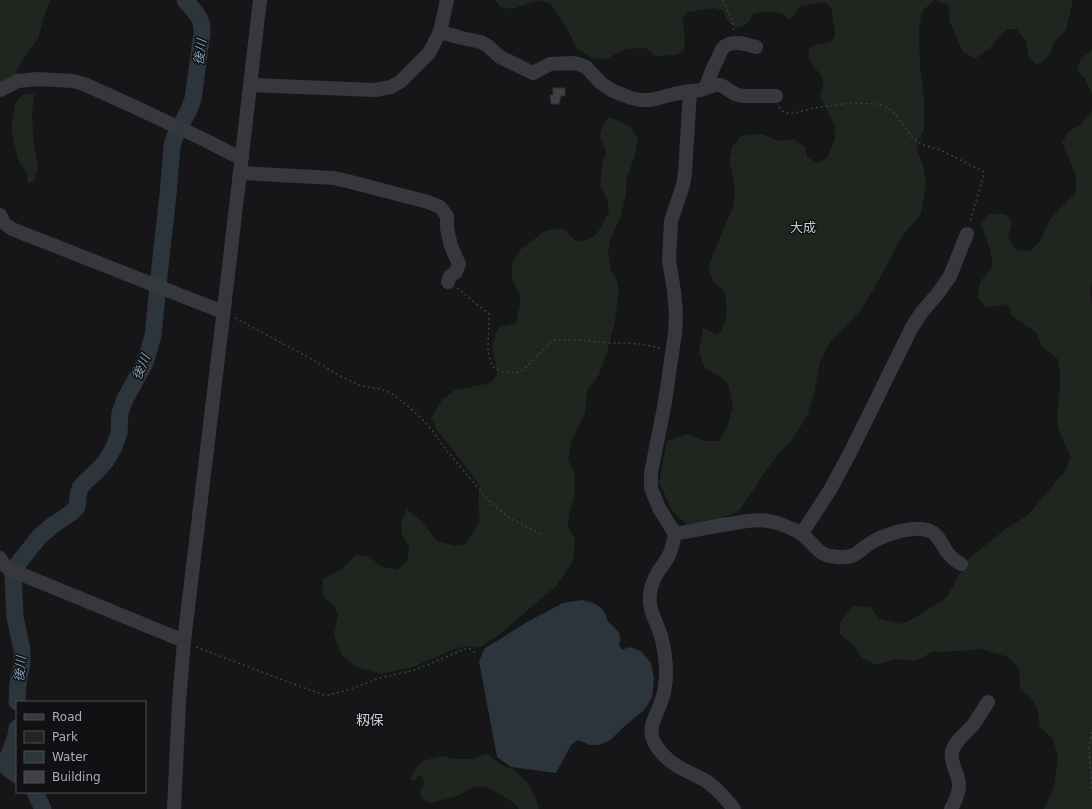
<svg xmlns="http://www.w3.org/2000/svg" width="1092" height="809" viewBox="0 0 1092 809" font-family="'DejaVu Sans','Noto Sans JP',sans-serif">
	<rect width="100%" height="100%" fill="#161618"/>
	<g fill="#1e261f">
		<polygon points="0,0 50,0 44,17 38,39 17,68 18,76 0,85"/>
		<path d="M495 0H1073L1066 30 1055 41 1049 56 1037 65 1028 55 1026 42 1016 29H1007L989 49 975 59 963 52 949 20V6L935 0 922 11 919 30 920 66 924 98V129L916 147 923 166 926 183 921 213 901 238 875 287 860 311 830 342 820 362 814 393 807 416 792 440 774 459 739 511 721 518 687 524 673 512 659 482 667 441 688 434 703 441H719L727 428 733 406 728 384 720 377 704 367 699 351 703 328 718 335C729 322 727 308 725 292L714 283 708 269 713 254 733 207 735 188 729 160 733 145 742 135 763 134 777 141 794 139 806 148 807 157 817 163 828 157 835 138V126L828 113 820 96C828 73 819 77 810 61 808 57 809 52 809 48L818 44 831 42 835 35 831 7 824 2 799 7 794 16 789 19 781 13 772 12 754 13C749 21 746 27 736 28L730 24 722 10 714 8 688 12 682 19 685 38 684 50 677 55 656 56 645 48 625 49 607 59 592 58 576 48 568 30 551 4 540 0 512 9 500 7Z"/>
		<polygon points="1092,50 1092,94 1085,79 1077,69 1081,57 1088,54"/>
		<polygon points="23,94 34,94 32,115 34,145 38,167 34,182 28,183 26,171 18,160 11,129 15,103"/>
		<path d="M1092 106V282L1090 289 1092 304V809H1044L1054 787 1058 758 1053 739 1040 727C1037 705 1038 703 1020 689L1019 668 1008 657 981 649 963 651 932 652 916 661 895 659 877 665 862 658 855 647 840 634V623L853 606 870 607 880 619 902 624 920 615 947 597 968 559 1007 528 1028 515 1065 471 1071 457C1067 448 1057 430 1057 420 1057 399 1064 379 1057 358L1041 346 1037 333 1011 315 1009 306 1005 304 986 308 977 297 980 282 993 266 990 250 981 224 990 214H1005L1012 222 1008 238 1016 250 1030 251 1040 241 1050 219 1076 193V176L1062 143 1068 132 1081 124 1091 112Z"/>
		<polygon points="610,117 630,126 638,139 635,155 626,180 626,194 621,216 611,238 608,253 611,270 617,281 619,290 615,321 607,352 599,375 587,391 585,413 572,440 568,459 575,475 574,498 569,515 568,526 575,540 573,561 556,586 500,634 479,648 468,646 454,649 413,667 381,674 359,668 342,656 334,635 338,615 335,607 323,596 323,579 341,570 356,555 369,556 380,566 397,570 407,561 409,546 402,535 401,522 407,509 422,522 437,541 455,546 466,544 480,521 478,500 480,486 465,465 437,430 431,418 442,400 455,390 491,383 497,374 495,361 492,346 498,328 516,323 520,305 520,295 512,279 512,263 521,249 545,231 559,228 566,230 574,240 585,241 597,234 609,212 607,199 600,186 602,165 606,152 600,136 603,124"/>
		<path d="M486 754C493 757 496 762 502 765 505 767 509 768 513 770 528 779 535 793 539 809H519L514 803 489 788 475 786 458 796 431 803 421 798 420 792 424 783 422 777 418 776 415 781 410 780 417 766 426 760 442 756 454 759H472Z"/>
	</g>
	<path fill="#2c353c" d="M582 600C590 602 600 604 604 612 606 615 606 618 608 621 616 631 623 631 619 645L622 650 629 647 641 651 651 663 654 679 652 697 645 709 625 726 609 741 598 745H590L578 740 571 745 556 773 511 767 497 757 479 661 485 648 497 641 527 622 563 603Z"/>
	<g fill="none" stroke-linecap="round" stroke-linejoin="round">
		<g stroke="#2c353c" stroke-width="17">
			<path d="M17 702 18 683 22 662V650L15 617 13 575 17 565 39 537 53 525 71 513 77 507 78 496 80 488 85 482 97 471 106 461 114 447 119 433 120 413 125 399 145 363 153 336 160 266 168 195 172 146 175 136 189 110 193 99 202 33C203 18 194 11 185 0"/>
			<polyline points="17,728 16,736 8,757 8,768 17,775"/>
			<polyline points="35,792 43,809"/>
		</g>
	</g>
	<polygon fill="#404145" stroke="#303034" points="553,88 565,88 565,96 561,96 559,104 551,104 550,95 553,95"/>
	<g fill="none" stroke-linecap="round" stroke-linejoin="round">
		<g stroke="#3d3f44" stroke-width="1.5" stroke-dasharray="2 3" stroke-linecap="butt">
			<polyline points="723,0 733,23 734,32"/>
			<polyline points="779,107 782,111 790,114 814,108 849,103 878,104 887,107 894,113 913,138 921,144 940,150 983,171 984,174 970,222"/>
			<path d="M457 288 489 314 488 350 490 360 493 367 503 372 515 373 522 371 553 340C573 339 592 341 612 343 628 343 645 343 661 349"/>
			<polyline points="235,318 315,361 342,377 359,385 367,387 380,389 391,393 403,402 418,415 432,430 443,446 488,500 511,519 540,534"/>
			<polyline points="196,647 307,689 324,695 330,695 350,689 380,678 415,670 467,648 472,650 476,654"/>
			<polyline points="1092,732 1089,747 1092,789"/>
		</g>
		<g stroke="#37383d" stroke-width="14">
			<polyline points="440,32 462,38 481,42 488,46 500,57 533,73 550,64 571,63 578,64 586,67 601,83 613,91 631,98 641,100 651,100 678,93 700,90 715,85 721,85 735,94 743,96 776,96"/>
			<polyline points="251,85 375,90 391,87 401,81 429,53 440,32 447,0"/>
			<path d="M706 87C709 78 712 69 717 60 719 56 721 49 725 46 734 40 747 44 756 47"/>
			<polyline points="0,90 18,81 38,79 73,81 84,84 137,108 205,140 234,155 242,157"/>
			<path d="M690 91 685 173 683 185 671 221 669 260 674 291 676 314 675 333 665 402 651 473V488L659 508 675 534C673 542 672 550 668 557 665 563 661 567 658 572 654 579 650 588 650 595 648 610 657 622 661 636 664 647 666 660 666 672 666 680 665 691 662 699 657 718 644 728 657 747 670 766 688 771 706 781 717 788 726 799 734 809"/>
			<polyline points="240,173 334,178 351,182 428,202 440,207 447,216 447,228 451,246 459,264 456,272 450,276 448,282"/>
			<polyline points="0,215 4,223 12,229 223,312"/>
			<polyline points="802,533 830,490 851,451 912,327 922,312 939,292 950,276 967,234"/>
			<path d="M675 534C695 530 714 526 735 523 745 521 757 519 768 521 778 522 788 527 797 531 810 537 815 553 830 556 836 557 845 558 851 556 858 554 863 548 869 544 883 535 914 524 930 531 939 535 942 545 947 552 951 557 955 561 961 564"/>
			<polyline points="0,558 4,565 11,570 184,641"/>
			<polyline points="174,809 179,703 184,641 228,275 260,0"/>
			<path d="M951 809C955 802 959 793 959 785 959 774 950 764 952 752 954 742 966 733 973 725 978 718 983 710 988 702"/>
		</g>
	</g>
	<g text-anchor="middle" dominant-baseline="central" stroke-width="3" stroke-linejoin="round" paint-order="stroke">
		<g font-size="13" font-style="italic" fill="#7f9bb3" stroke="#111113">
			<text transform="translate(200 52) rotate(-82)">後川</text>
			<text transform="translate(141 367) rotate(-67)">後川</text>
			<text transform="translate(20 669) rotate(-85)">後川</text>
		</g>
		<g font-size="13" fill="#c9ccd4" stroke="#111113">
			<text x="803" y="227">大成</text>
		</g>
		<g font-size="14" fill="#c9ccd4" stroke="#111113">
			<text x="370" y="720">籾保</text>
		</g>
	</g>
	<rect x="16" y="701" width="130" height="92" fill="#111113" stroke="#4d4f55"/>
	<rect x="24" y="714" width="20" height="6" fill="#37383d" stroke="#4d4f55"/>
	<text x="52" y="721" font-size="12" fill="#a8adb8">Road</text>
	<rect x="24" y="731" width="20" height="12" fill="#1e261f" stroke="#4d4f55"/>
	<text x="52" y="741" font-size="12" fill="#a8adb8">Park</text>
	<rect x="24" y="751" width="20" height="12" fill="#2c353c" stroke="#4d4f55"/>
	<text x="52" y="761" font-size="12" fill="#a8adb8">Water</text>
	<rect x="24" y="771" width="20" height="12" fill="#404145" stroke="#4d4f55"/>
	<text x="52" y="781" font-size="12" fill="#a8adb8">Building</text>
</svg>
